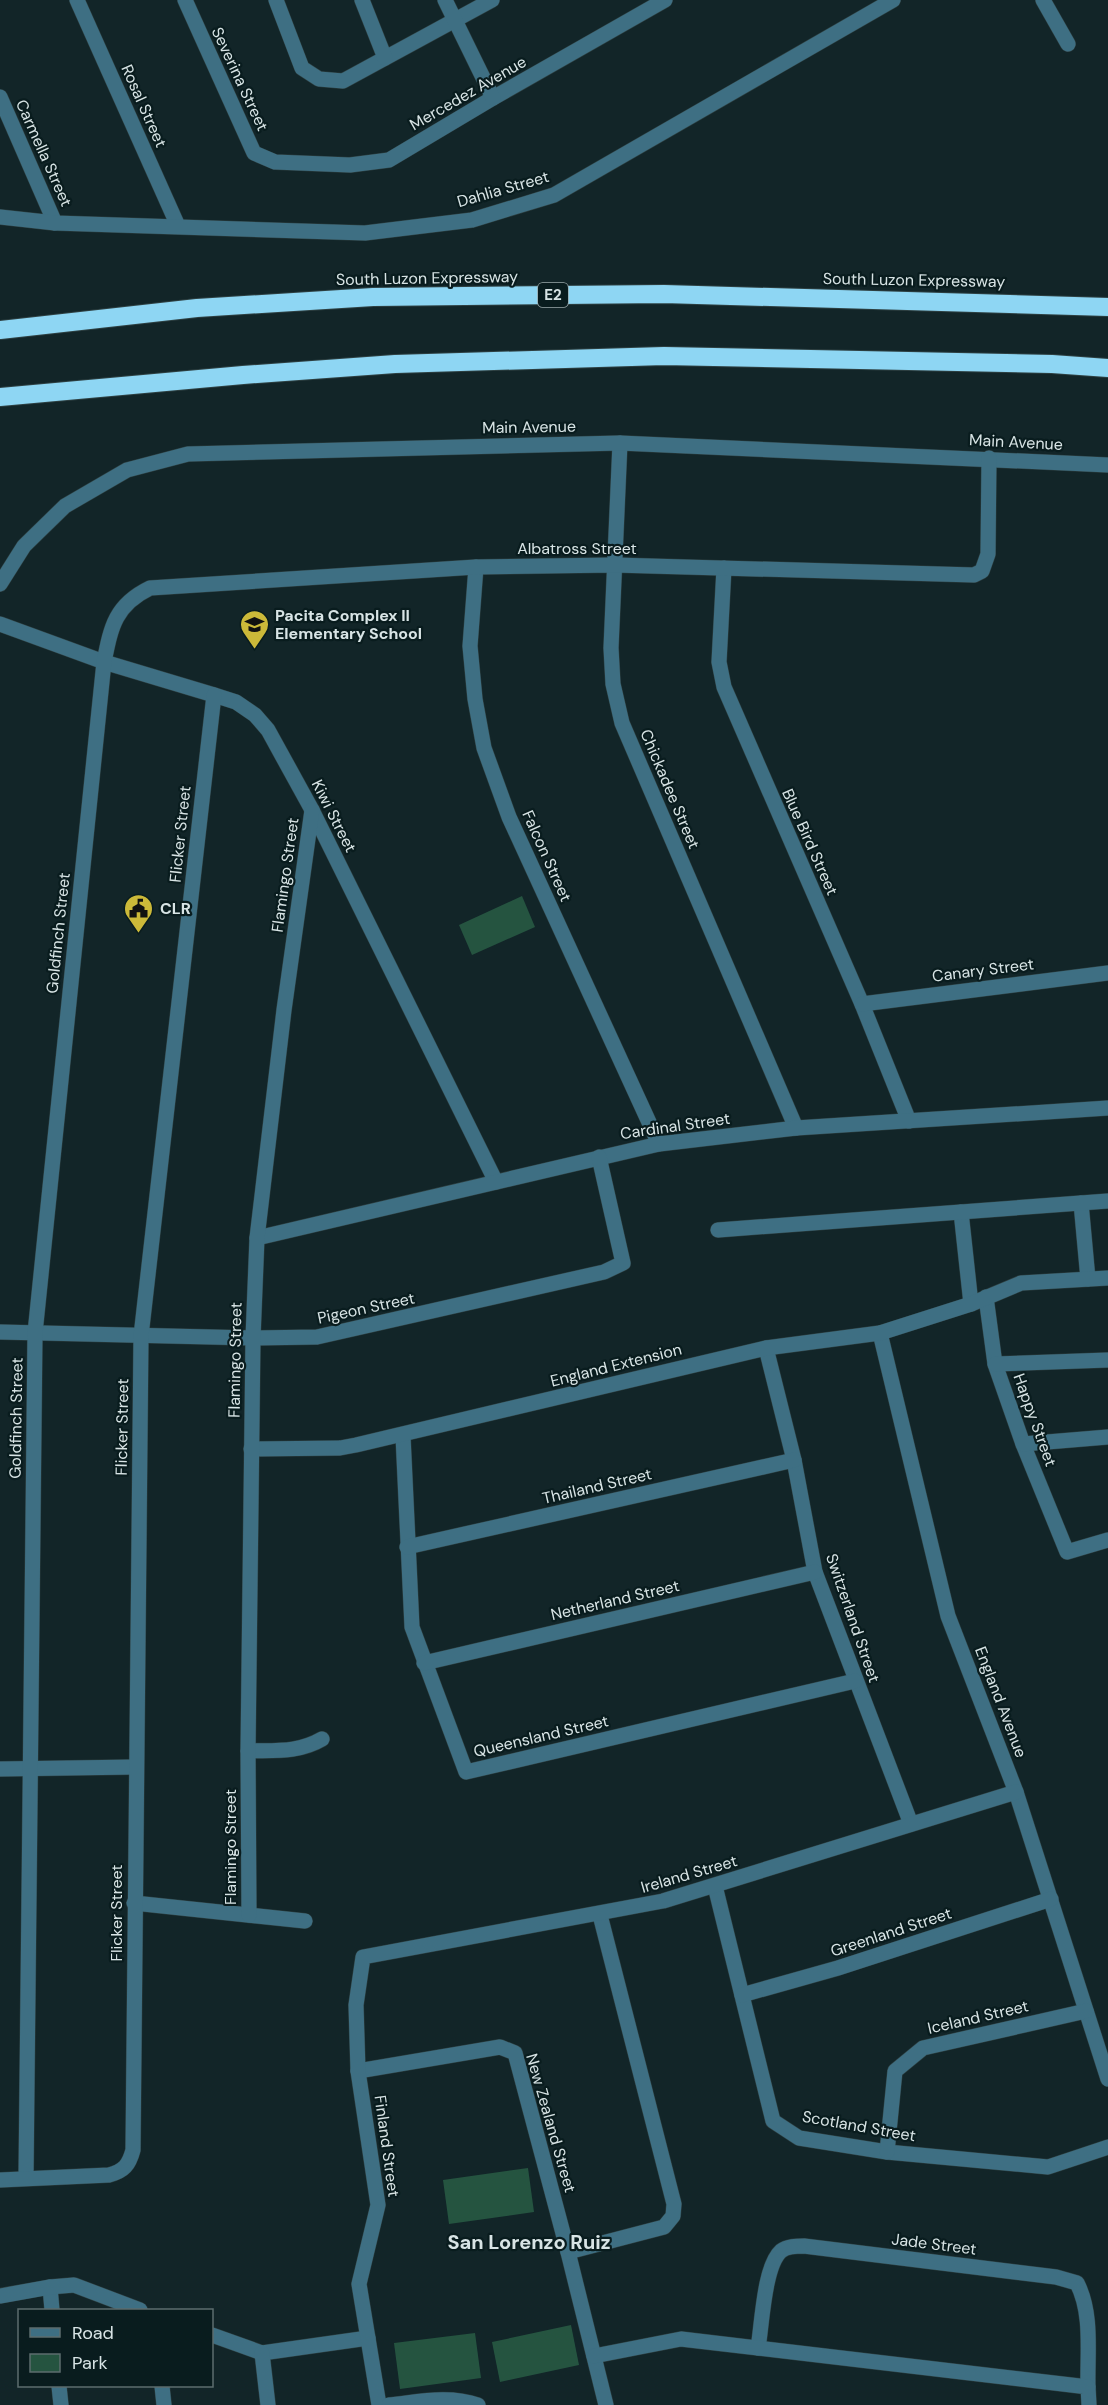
<svg xmlns="http://www.w3.org/2000/svg" width="1108" height="2405" viewBox="0 0 1108 2405" font-family="'DM Sans',sans-serif">
	<rect width="100%" height="100%" fill="#122528"/>
	<g fill="#255440">
		<polygon points="522,896 535,927 472,955 459,925"/>
		<polygon points="528,2168 534,2212 449,2224 443,2180"/>
		<polygon points="571,2325 579,2365 500,2382 492,2342"/>
		<polygon points="475,2333 481,2378 400,2389 394,2343"/>
	</g>
	<g fill="none" stroke-linecap="round" stroke-linejoin="round">
		<defs>
			<g id="minor">
				<polyline points="77,0 178,226"/>
				<polyline points="185,0 254,153 275,162 350,165 389,160 493,98 665,0"/>
				<polyline points="276,0 302,68 319,79 343,81 492,0"/>
				<polyline points="362,0 385,58"/>
				<polyline points="445,0 493,98"/>
				<polyline points="1043,0 1068,44"/>
				<polyline points="0,97 55,223"/>
				<polyline points="0,217 55,223 365,233 472,220 554,195 893,0"/>
				<polyline points="620,443 611,648 613,684 622,723 796,1128"/>
				<polyline points="476,567 470,646 475,699 484,748 509,817 659,1144"/>
				<polyline points="724,568 719,662 724,687 862,1004 909,1121"/>
				<polyline points="0,584 24,546 65,506 127,470 188,454 620,443 1108,465"/>
				<polyline points="0,624 104,662 214,695 236,702 255,715 268,730 312,810 496,1182"/>
				<polyline points="862,1004 1108,973"/>
				<polyline points="1081,1203 1088,1279"/>
				<polyline points="961,1212 971,1304"/>
				<polyline points="718,1230 1108,1201"/>
				<polyline points="257,1238 659,1144 796,1128 1108,1108"/>
				<polyline points="986,1297 995,1364 1023,1444 1067,1552 1108,1540"/>
				<polyline points="0,1332 253,1338 317,1337 604,1272 623,1263 599,1157"/>
				<polyline points="880,1333 948,1616 1016,1792 1108,2079"/>
				<polyline points="766,1348 794,1460 815,1572 911,1824"/>
				<polyline points="995,1364 1108,1360"/>
				<polyline points="403,1436 412,1627 466,1772 855,1681"/>
				<polyline points="1023,1444 1108,1437"/>
				<polyline points="251,1449 340,1448 356,1445 766,1348 880,1333 971,1304 1021,1283 1108,1278"/>
				<polyline points="407,1547 794,1460"/>
				<polyline points="424,1663 815,1572"/>
				<path d="M248 1751C274 1750 298 1753 322 1739"/>
				<polyline points="0,1769 135,1767"/>
				<polyline points="715,1886 773,2121 799,2138 887,2152 1048,2167 1108,2147"/>
				<polyline points="134,1903 305,1921"/>
				<polyline points="249,1915 248,1751 253,1338 257,1238 284,1010 312,810"/>
				<polyline points="742,1995 838,1968 1051,1899"/>
				<polyline points="358,2071 500,2047 515,2053 568,2252 606,2405"/>
				<polyline points="887,2152 895,2071 923,2048 1086,2011"/>
				<path d="M26 2178 35 1333 104 662C111 627 115 605 150 588L476 567 615 565 974 575 982 571 988 554 989 458"/>
				<path d="M0 2180 109 2175C124 2171 129 2165 133 2150L141 1336 214 695"/>
				<polyline points="568,2252 664,2227 673,2216 674,2204 600,1915"/>
				<polyline points="50,2287 52,2310"/>
				<polyline points="0,2296 50,2287 74,2285 140,2310"/>
				<polyline points="212,2335 262,2353 368,2338"/>
				<path d="M758 2348C762 2325 764 2266 781 2251 787 2246 797 2246 804 2246L1056 2277 1077 2283C1093 2314 1087 2354 1088 2387"/>
				<polyline points="262,2353 268,2405"/>
				<polyline points="594,2356 681,2339 1088,2387 1089,2405"/>
				<polyline points="59,2386 61,2405"/>
				<polyline points="162,2386 164,2405"/>
				<polyline points="379,2405 359,2284 378,2205 358,2071 356,2005 363,1957 663,1901 1016,1792"/>
				<path d="M389 2405C419 2402 448 2395 478 2405"/>
			</g>
			<g id="highway">
				<polyline points="0,330 197,308 373,297 664,294 1108,307"/>
				<polyline points="0,397 243,375 395,364 664,356 1052,364 1108,368"/>
			</g>
		</defs>
		<use href="#minor" stroke="#2e4042" stroke-width="16"/>
		<use href="#highway" stroke="#2e4042" stroke-width="20"/>
		<use href="#minor" stroke="#3e6f83" stroke-width="15"/>
		<use href="#highway" stroke="#8ed6f3" stroke-width="18"/>
	</g>
	<defs>
		<symbol id="school-pin" viewBox="-11 -11 22 30"><path d="M0 17L-7.5 6A9.5 9.5 0 1 1 7.5 6Z" fill="#ccb939" stroke="#091c1e"/><path d="M0-5L7-2L0 1L-7-2ZM-4 1L0 2.5L4 1V4Q0 6-4 4Z" fill="#111"/></symbol>
		<symbol id="civic-pin" viewBox="-11 -11 22 30"><path d="M0 17L-7.5 6A9.5 9.5 0 1 1 7.5 6Z" fill="#ccb939" stroke="#091c1e"/><path d="M-.6-6.5H3V-4.5H.6V-3L4-1V1h2V6H-6V1h2V-1L-.6-3ZM-1.2 2.5V6h2.4V2.5Z" fill="#111"/></symbol>
	</defs>
	<g fill-rule="evenodd">
		<use href="#school-pin" x="238" y="608" width="33" height="45"/>
		<use href="#civic-pin" x="122" y="892" width="33" height="45"/>
	</g>
	<g text-anchor="middle" dominant-baseline="central" stroke-width="4.5" stroke-linejoin="round" paint-order="stroke">
		<rect fill="#091c1e" stroke="#9aa8a9" stroke-width="1.5" x="538" y="283" width="30" height="24" rx="4.5"/>
		<g font-size="15" font-weight="bold" fill="#d8e4e5">
			<text x="553" y="295">E2</text>
		</g>
		<g font-size="16" fill="#d8e4e5" stroke="#091c1e">
			<text transform="translate(240 79) rotate(65)">Severina Street</text>
			<text transform="translate(468 93) rotate(-30)">Mercedez Avenue</text>
			<text transform="translate(144 106) rotate(66)">Rosal Street</text>
			<text transform="translate(44 153) rotate(66)">Carmella Street</text>
			<text transform="translate(503 189) rotate(-16)">Dahlia Street</text>
			<text transform="translate(427 278) rotate(-1)">South Luzon Expressway</text>
			<text transform="translate(914 280) rotate(1)">South Luzon Expressway</text>
			<text transform="translate(529 427) rotate(-1)">Main Avenue</text>
			<text transform="translate(1016 442) rotate(3)">Main Avenue</text>
			<text x="577" y="548">Albatross Street</text>
			<text transform="translate(670 789) rotate(67)">Chickadee Street</text>
			<text transform="translate(334 816) rotate(63)">Kiwi Street</text>
			<text transform="translate(180 834) rotate(-84)">Flicker Street</text>
			<text transform="translate(810 842) rotate(66)">Blue Bird Street</text>
			<text transform="translate(547 856) rotate(66)">Falcon Street</text>
			<text transform="translate(285 875) rotate(-82)">Flamingo Street</text>
			<text transform="translate(58 933) rotate(-84)">Goldfinch Street</text>
			<text transform="translate(983 970) rotate(-7)">Canary Street</text>
			<text transform="translate(675 1126) rotate(-8)">Cardinal Street</text>
			<text transform="translate(366 1308) rotate(-12)">Pigeon Street</text>
			<text transform="translate(235 1360) rotate(-89)">Flamingo Street</text>
			<text transform="translate(616 1365) rotate(-14)">England Extension</text>
			<text transform="translate(16 1418) rotate(-89)">Goldfinch Street</text>
			<text transform="translate(1035 1420) rotate(70)">Happy Street</text>
			<text transform="translate(122 1427) rotate(-89)">Flicker Street</text>
			<text transform="translate(597 1486) rotate(-13)">Thailand Street</text>
			<text transform="translate(615 1600) rotate(-13)">Netherland Street</text>
			<text transform="translate(853 1618) rotate(71)">Switzerland Street</text>
			<text transform="translate(1001 1702) rotate(69)">England Avenue</text>
			<text transform="translate(541 1736) rotate(-13)">Queensland Street</text>
			<text transform="translate(230 1847) rotate(-90)">Flamingo Street</text>
			<text transform="translate(689 1874) rotate(-16)">Ireland Street</text>
			<text transform="translate(116 1913) rotate(-90)">Flicker Street</text>
			<text transform="translate(891 1932) rotate(-18)">Greenland Street</text>
			<text transform="translate(978 2017) rotate(-13)">Iceland Street</text>
			<text transform="translate(551 2123) rotate(74)">New Zealand Street</text>
			<text transform="translate(859 2126) rotate(10)">Scotland Street</text>
			<text transform="translate(387 2146) rotate(82)">Finland Street</text>
			<text transform="translate(934 2244) rotate(7)">Jade Street</text>
		</g>
		<g font-size="16" font-weight="bold" fill="#d8e4e5" stroke="#091c1e" text-anchor="start">
			<text x="275" y="615">Pacita Complex II<tspan x="275" dy="18">Elementary School</tspan></text>
			<text x="160" y="908">CLR</text>
		</g>
		<g font-size="20" font-weight="bold" fill="#d8e4e5" stroke="#091c1e">
			<text x="529" y="2242">San Lorenzo Ruiz</text>
		</g>
	</g>
	<rect x="18" y="2309" width="195" height="78" fill="#091c1e" stroke="#5c6c6e" stroke-width="1.5"/>
	<rect x="30" y="2328" width="30" height="9" fill="#3e6f83" stroke="#5c6c6e" stroke-width="1.5"/>
	<text x="72" y="2339" font-size="18" fill="#d8e4e5">Road</text>
	<rect x="30" y="2354" width="30" height="18" fill="#255440" stroke="#5c6c6e" stroke-width="1.5"/>
	<text x="72" y="2369" font-size="18" fill="#d8e4e5">Park</text>
</svg>
